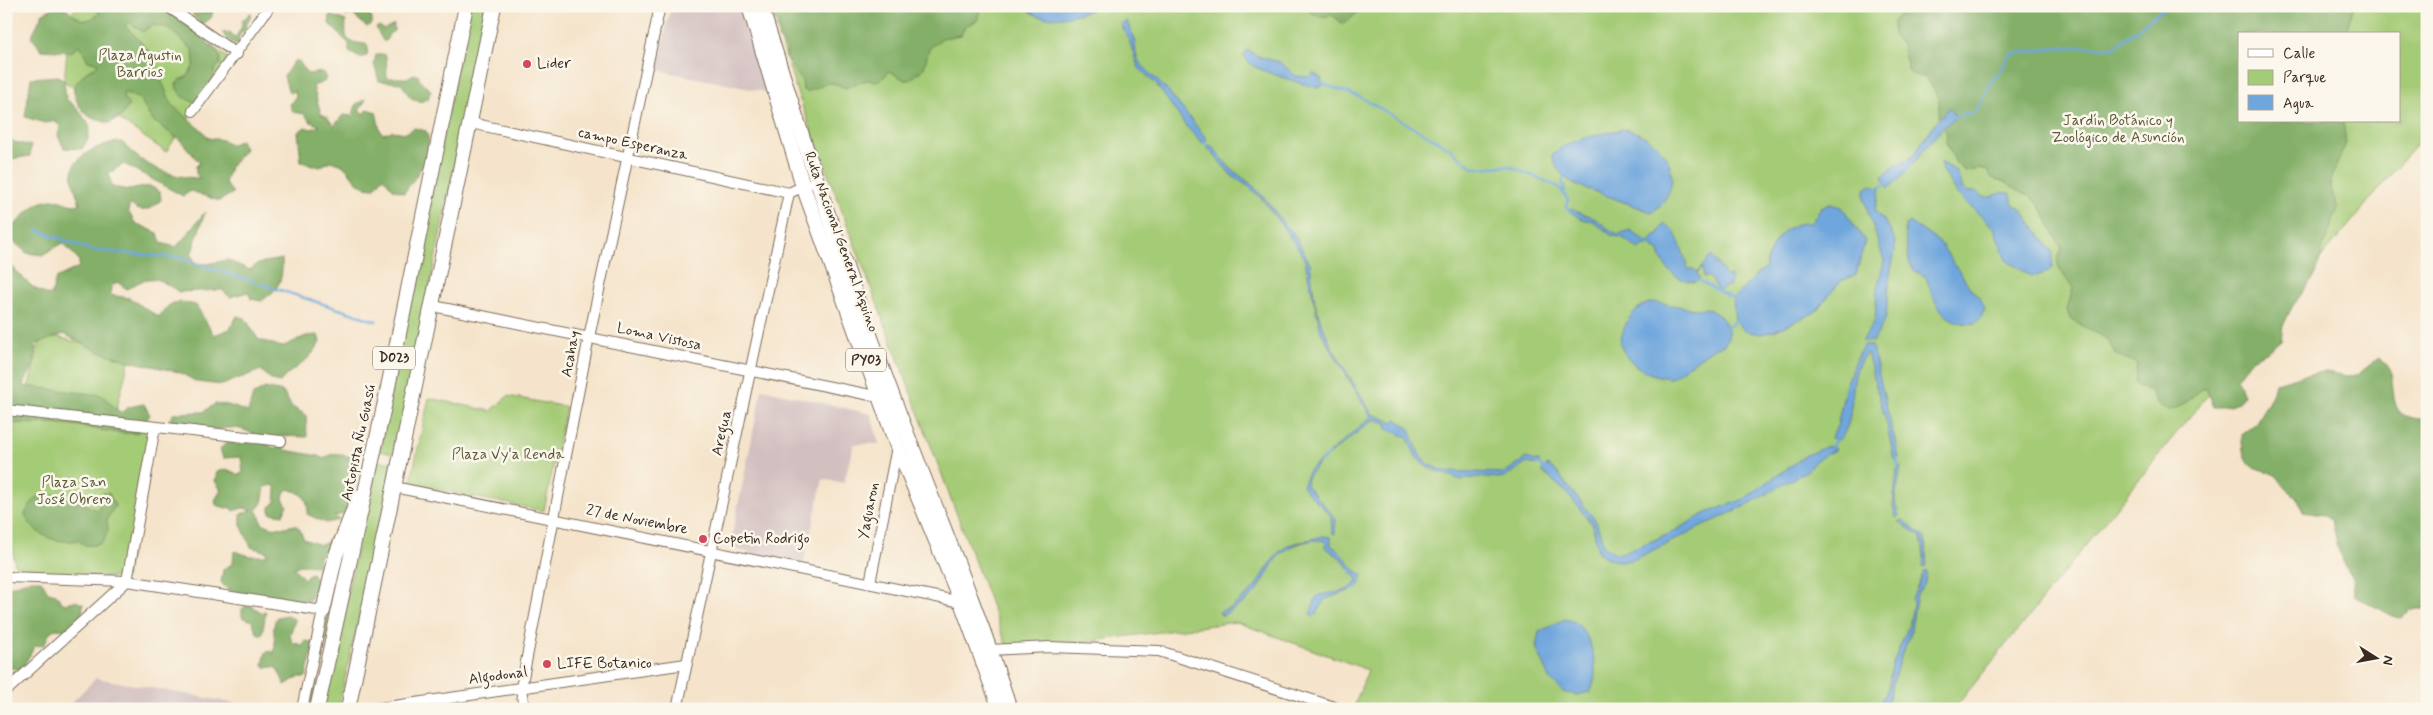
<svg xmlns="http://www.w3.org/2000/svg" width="2433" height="715" viewBox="0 0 2433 715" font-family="Mynerve,sans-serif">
	<rect width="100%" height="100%" fill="#fbf7ec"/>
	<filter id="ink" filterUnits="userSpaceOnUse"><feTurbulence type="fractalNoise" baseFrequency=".02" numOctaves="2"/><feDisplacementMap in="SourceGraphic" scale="10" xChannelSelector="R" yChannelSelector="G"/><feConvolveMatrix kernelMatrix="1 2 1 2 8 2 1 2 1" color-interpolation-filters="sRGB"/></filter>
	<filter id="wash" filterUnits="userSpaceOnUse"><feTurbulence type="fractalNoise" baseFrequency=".0096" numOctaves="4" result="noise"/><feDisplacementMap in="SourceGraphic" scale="20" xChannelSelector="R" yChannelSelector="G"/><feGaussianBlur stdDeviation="1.12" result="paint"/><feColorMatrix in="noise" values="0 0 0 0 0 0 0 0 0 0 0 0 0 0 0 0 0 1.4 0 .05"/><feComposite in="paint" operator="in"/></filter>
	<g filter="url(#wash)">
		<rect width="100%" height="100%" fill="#f5e4cb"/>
		<g fill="#d2bfc0">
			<polygon points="671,6 731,6 745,9 770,93 657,70"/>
			<polygon points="762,389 871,414 879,444 854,444 844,483 823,479 802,569 735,549 731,540"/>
			<polygon points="96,678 191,695 263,709 65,709"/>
		</g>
		<g fill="#a4cb76" stroke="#707a4a" fill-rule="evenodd">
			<polygon points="78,6 154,6 228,58 166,152 64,81 71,13"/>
			<polygon points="470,6 486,6 396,454 379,451"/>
			<path d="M770 6H2427V131L2182 426 1954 709H1353L1368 670 1236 622 1009 652 798 95ZM2239 34H2399V121H2239Z"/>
			<polygon points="42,333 130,356 116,411 28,388"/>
			<polygon points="508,396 566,407 544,511 410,484 429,398 491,411"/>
			<polygon points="16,419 153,429 126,578 17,573 6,521 6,471"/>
			<polygon points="377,461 394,463 338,709 321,709"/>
			<polygon points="351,525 311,709 307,709 336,571"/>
		</g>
		<g fill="#83af67" stroke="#5f6c42">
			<path d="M57 6C76 9 78 30 99 14L98 6H159L173 10 181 22 201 33 211 47 216 49 220 57V64L215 70 210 86 199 103C189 102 177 95 176 84L180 80 188 76 194 65 193 50 168 28 152 25 143 32 129 22 125 25 148 50 172 105 203 131 208 138 223 140 230 145 241 140 245 149 230 167 225 183 233 193 219 201 191 191 183 196 124 164 109 173 112 187 129 190 150 186 160 192 161 200C150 210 142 215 130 204L128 211 135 223 158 233 161 243 176 247C187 236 195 224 205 212L191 255 196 263 207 264 227 260 250 270C260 260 269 262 282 259 283 280 279 290 261 301L251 299 248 292 230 297 222 290 179 292C155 277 153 273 127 289L117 282 111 287 110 295 129 298 159 317C171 299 177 301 196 305L214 335 230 329 237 316 245 318 258 339 282 347 306 336 318 335 320 342C308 365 294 365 280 382L271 380 261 370 222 385 197 382 179 372 129 361 97 351 64 334 36 344 34 364 23 386 101 395 121 413 129 407 144 404 150 415 137 433C114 435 94 427 72 425 52 422 33 424 13 423L6 435V266L11 265C22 278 34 291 51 296L56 278 79 267V260L63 243 42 255 27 253 6 235V231C24 221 30 200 54 200 64 200 68 207 80 204 72 179 64 165 92 150 103 145 110 142 122 142 141 165 170 178 200 178L196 174V166L200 163 180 140 152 120 140 99 123 92 124 99 129 105 121 117 109 123C103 121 95 120 90 117 81 111 72 96 74 86L87 71 96 67 98 63 88 61 80 45 71 52 42 50 31 37 43 13Z"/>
			<polygon points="340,6 357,6 372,18 372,23 367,27 352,14 346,16 345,10"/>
			<polygon points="768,6 981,6 981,7 977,21 965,26 961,35 942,38 929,49 924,68 910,80 905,80 889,71 880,81 866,80 845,88 837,84 828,83 807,92 803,90 802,81 786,58 787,49 778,38 779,23"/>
			<path d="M1306 6H1355L1357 12 1351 19 1343 24 1332 15C1319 19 1314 17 1306 6Z"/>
			<path d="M1901 6H2354L2345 34H2239V121H2343L2346 143 2331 178 2330 187 2338 209 2326 238 2316 274 2292 307 2283 326 2281 340 2269 350 2252 359 2237 378 2243 396C2237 407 2225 407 2214 407L2206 387C2186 397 2167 431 2151 391L2138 386 2135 382 2137 363 2116 355 2107 339 2070 319 2067 310 2073 288 2060 270 2057 261 2062 248C2051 233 2047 212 2034 199 2030 195 2022 194 2017 190 2007 183 2004 181 1992 178L1988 171 1979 169 1966 172 1956 163 1946 142 1947 133 1939 121V98L1926 77 1912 75 1909 72 1902 45 1893 35V21L1902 12Z"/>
			<polygon points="214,8 211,18 202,25 192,14 206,13 209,9"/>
			<polygon points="250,13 252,14 245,26 250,30 248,33 244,31 240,34 238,40 240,44 234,45 222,33 230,32 234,38 236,37 242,26 242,21"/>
			<path d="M330 15 346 21C345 40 345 42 366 44L368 47 367 56 360 58 349 52V44L329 24Z"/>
			<polygon points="394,24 394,31 389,34 386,41 383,41 376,28 379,26 384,29"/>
			<polygon points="383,54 386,56 387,78 407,78 414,74 419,76 419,80 431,90 428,99 419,102 410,97 401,83 379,81 374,64 376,55"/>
			<path d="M294 61H299L307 74 323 72 326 77 324 82 313 86 321 114 326 116 334 126 343 115 353 116 356 104 366 99 359 111 365 114 368 109 376 112 380 130 383 134 392 131 406 133 414 128 426 131C436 153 416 176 404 193L393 189 383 177 375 188C354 188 355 175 342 165 339 163 333 162 330 161L320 167 301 162 298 132 305 127 311 129 320 126 311 122 304 114 293 112 290 104 296 96 295 91 289 93 284 76Z"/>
			<polygon points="58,76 64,81 66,99 77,108 90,126 88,139 82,149 64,148 58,136 60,126 54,121 45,123 25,117 31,78"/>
			<polygon points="8,137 14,142 31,146 30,156 6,160 6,138"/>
			<path d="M2380 357C2383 361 2388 365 2390 370 2397 397 2386 420 2427 419V609H2411L2402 618C2386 616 2388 612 2376 607 2367 603 2362 602 2354 595L2353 580 2340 556 2332 521 2323 515 2303 512 2297 496C2279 488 2285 483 2275 475 2269 471 2263 471 2256 468 2242 462 2242 447 2242 434L2255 424 2272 395 2275 383C2291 379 2308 373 2325 372 2335 372 2345 378 2355 375 2360 374 2374 361 2380 357Z"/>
			<path d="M265 388 283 392 292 407 306 415 307 437 281 436 266 440 272 448 283 446 285 450 319 456 324 459C338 447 344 459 355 456L360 461 352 478 345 514 334 516 340 520 326 523 307 514C310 500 302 492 288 489L284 493 283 499 287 505 283 515 270 513V507L275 503 276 489 273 485 265 487C263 496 264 505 255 510L259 513 262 523C275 530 281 528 295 525L299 528 304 539 320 545 326 543 329 538H334L331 558 325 553 320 555 317 566 300 565 294 568 305 580 307 575 312 573 318 583 317 589 309 600H264L254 593C242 596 228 593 221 582L223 570 233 563 234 551 250 556H266L267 552 251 547 241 525V514L252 510 243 508 233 511 231 507 226 508 216 505 215 500 221 490 215 481 217 471 229 470 239 475 243 472 241 457 223 458 220 449 228 441 238 445 248 441 253 445 260 439C244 426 227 425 207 433L196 426 177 429 170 419 174 413 203 412 215 404 228 405 248 412 253 395Z"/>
			<path d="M47 493 75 499 98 511 102 493H109L115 506 107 519 108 531 103 542C93 546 86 548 78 540 58 545 32 535 25 514 30 504 36 495 47 493Z"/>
			<path d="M30 580H41L48 592 56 594 61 602 66 604C73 600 76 601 83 604 84 617 77 622 69 630L55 629 50 632 44 645 35 646 21 670 12 668 8 671 6 678V582L10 587Z"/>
			<polygon points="246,606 253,607 263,613 266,611 262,635 257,633 252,621 242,617 242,609"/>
			<path d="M287 615 295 620 290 635 292 642 301 645 306 641 314 643 306 677H298L285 685 278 670 275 667H265L263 664 266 652 271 651 273 654C279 642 269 630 277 617Z"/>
		</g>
		<g fill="#6ea6dd" stroke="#54687e">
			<path d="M1028 6H1098C1085 15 1032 27 1028 6Z"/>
			<polygon points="1127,21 1135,42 1136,54 1139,62 1168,91 1207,139 1202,143 1186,126 1156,84 1138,67 1129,40 1120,24"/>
			<path d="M1247 50 1260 57 1280 62 1296 76 1309 77 1313 73 1321 78 1323 86H1319L1318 88C1308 86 1257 70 1252 65 1249 63 1247 59 1244 56Z"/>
			<path d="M1950 107 1956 117C1928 137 1917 167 1889 188L1882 177 1890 169 1912 157 1935 123Z"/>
			<path d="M1623 129C1655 133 1686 168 1665 199 1660 206 1658 209 1651 212L1574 184C1564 177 1554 168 1552 155 1570 138 1600 135 1623 129Z"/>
			<polygon points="1211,145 1231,169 1250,183 1267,201 1286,227 1292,231 1310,263 1315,302 1321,322 1332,347 1372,414 1393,422 1397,419 1410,429 1419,454 1430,465 1445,471 1504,473 1526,458 1540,462 1536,465 1527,463 1504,478 1478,477 1462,480 1428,468 1416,457 1407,437 1387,429 1387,423 1374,419 1328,456 1327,455 1371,417 1321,332 1305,261 1300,251 1263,200 1248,186 1232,176 1207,147"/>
			<path d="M1941 162 1956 171 1963 189 1969 192 1976 191C1991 207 1996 187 2011 194L2013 204 2021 209 2053 253 2052 268 2046 273 2032 277 2006 260 1994 228 1957 194 1943 171Z"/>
			<polygon points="1870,185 1880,189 1875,210 1890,229 1895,242 1895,251 1890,275 1886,318 1873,342 1862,341 1875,320 1877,288 1884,261 1864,198 1864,190"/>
			<path d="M1830 204 1842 207 1865 241 1856 275 1841 281 1814 313 1774 331 1760 334 1744 331 1735 321 1733 299 1757 274 1765 268C1771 244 1783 221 1811 223L1821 207Z"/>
			<path d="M1571 208C1578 214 1586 214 1594 218 1602 223 1609 231 1619 234L1630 230 1648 243 1655 235H1658L1663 225C1677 223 1684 258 1688 269H1694L1697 273 1711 255 1727 277 1732 276 1730 285 1718 291 1710 277H1704L1702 268 1697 274 1700 278 1695 282C1677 281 1662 268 1659 251L1651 246 1644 245 1639 249 1623 238 1611 235 1593 221 1581 219 1569 211Z"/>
			<path d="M1910 222 1940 243 1973 292 1981 299 1984 307 1982 316 1976 323C1945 327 1934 304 1926 277 1922 274 1916 273 1913 269 1907 263 1905 234 1905 225Z"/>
			<path d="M1654 302 1694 309 1707 308 1720 316 1728 327V338L1724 345 1714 348 1671 378C1649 376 1628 366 1620 344 1623 325 1633 305 1654 302Z"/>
			<path d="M1863 345 1871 346 1873 350 1899 458 1894 460 1887 425 1867 353C1844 373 1860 423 1838 440L1831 438 1837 427 1847 380Z"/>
			<path d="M1828 446 1836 449 1815 461 1808 470 1749 504 1635 559C1620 563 1611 562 1598 552L1593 525 1565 491 1541 471 1547 465 1555 470 1596 521 1604 546 1615 553H1621L1669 534 1704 514 1744 499 1806 455Z"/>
			<polygon points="1322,459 1307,478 1306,485 1336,519 1335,534 1332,533 1331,516 1305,490 1302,485 1309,470"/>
			<polygon points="1901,466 1895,502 1899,516 1896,518 1893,505 1897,470"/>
			<polygon points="1903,520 1925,538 1927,566 1923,567 1924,556 1921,537 1899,522"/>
			<path d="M1323 536 1331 537V546C1346 552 1349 570 1363 575L1358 588 1325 599 1318 612 1312 616 1310 614 1317 596C1330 591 1354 595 1357 578L1349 570 1343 560 1325 547 1326 541C1309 538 1288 545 1277 558 1269 568 1265 581 1257 591 1248 602 1234 608 1222 616L1219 612 1232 607 1253 590 1276 555 1288 545Z"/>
			<polygon points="1927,571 1925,583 1917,594 1910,636 1899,661 1889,698 1882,709 1875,709 1885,695 1889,685 1892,665 1909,625 1913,605 1912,598 1924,572"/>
			<path d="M1565 619C1569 620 1574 621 1576 623 1593 636 1601 675 1590 692L1576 695 1563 692 1551 680 1536 647 1539 632Z"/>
		</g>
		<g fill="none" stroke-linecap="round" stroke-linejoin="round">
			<g stroke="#6ea6dd" stroke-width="2.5">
				<polyline points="1323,84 1360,97 1448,147 1473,168 1509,166 1559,187 1568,200 1567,207 1572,211"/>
				<polyline points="1955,117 1976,111 1993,79 2001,71 2010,54 2063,47 2115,47 2166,6"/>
				<polyline points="1202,139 1210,148"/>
				<polyline points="1876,189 1889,182"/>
				<polyline points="1564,192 1565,190 1562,181 1564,177"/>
				<polyline points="37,230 91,250 180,258 376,321"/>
				<polyline points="1696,279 1733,299"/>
				<polyline points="1728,327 1735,321"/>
				<polyline points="1831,449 1836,438"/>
				<polyline points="1896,456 1899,470"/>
				<polyline points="1320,462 1329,454"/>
				<polyline points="1535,462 1545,469"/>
			</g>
		</g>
	</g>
	<g filter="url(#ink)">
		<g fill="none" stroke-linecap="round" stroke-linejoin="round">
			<defs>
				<g id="minor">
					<polyline points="167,6 237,54"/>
					<polyline points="193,111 270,6"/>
					<polyline points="471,123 789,193"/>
					<polyline points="433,306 880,397"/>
					<polyline points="6,410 281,441"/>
					<polyline points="394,487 961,602"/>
					<polyline points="6,577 127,581 323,611 302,709"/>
					<polyline points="870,583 897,447"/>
					<polyline points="990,650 1050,647 1159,651 1334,707"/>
					<polyline points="6,691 127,581 155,427"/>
					<polyline points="373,709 686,664"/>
					<polyline points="524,709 521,688 589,337 660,6"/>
					<polyline points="677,709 789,193 808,184"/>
				</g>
				<g id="highway">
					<polyline points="749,6 803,186 897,446 961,602 1000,709"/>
					<path d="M761 6C802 137 844 268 893 397 932 501 976 603 1010 709"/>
					<polyline points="323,611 336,555 358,498"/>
					<polyline points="317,709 385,402 466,6"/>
					<polyline points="348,709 494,6"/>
				</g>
			</defs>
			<use href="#minor" stroke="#7c6b5b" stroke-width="12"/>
			<use href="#highway" stroke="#7c6b5b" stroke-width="16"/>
			<use href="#minor" stroke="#fff" stroke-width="10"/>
			<use href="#highway" stroke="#fff" stroke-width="14"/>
		</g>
	</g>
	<g fill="#d1495b" stroke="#fbf7ec" stroke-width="2">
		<circle cx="527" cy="64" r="5"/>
		<circle cx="703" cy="539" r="5"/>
		<circle cx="547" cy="664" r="5"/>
	</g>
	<g text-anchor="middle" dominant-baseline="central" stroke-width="5" stroke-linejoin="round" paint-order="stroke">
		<g fill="#fbf7ec" stroke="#75685c" stroke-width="1">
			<rect x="373" y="346.5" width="42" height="23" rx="4"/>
			<rect x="846" y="348.5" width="40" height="23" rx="4"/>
		</g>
		<g font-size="14" font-weight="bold" fill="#3b2a1e">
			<text x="394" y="358">D023</text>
			<text x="866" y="360">PY03</text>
		</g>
		<g font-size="15" fill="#5a5a38" stroke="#fbf7ec">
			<text x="140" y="56">Plaza Agustin<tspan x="140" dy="17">Barrios</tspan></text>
			<text x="2118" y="121">Jardín Botánico y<tspan x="2118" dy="17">Zoológico de Asunción</tspan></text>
			<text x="508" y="455">Plaza Vy'a Renda</text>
			<text x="74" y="483">Plaza San<tspan x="74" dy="17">José Obrero</tspan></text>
		</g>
		<g font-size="15" fill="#3b2a1e" stroke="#fbf7ec" text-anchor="start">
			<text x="537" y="64">Lider</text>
			<text x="713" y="539">Copetin Rodrigo</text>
			<text x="557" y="664">LIFE Botanico</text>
		</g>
		<g font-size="15" fill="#3b2a1e" stroke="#fbf7ec">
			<text transform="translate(633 144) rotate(12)">campo Esperanza</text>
			<text transform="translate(841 242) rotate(70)">Ruta Nacional General Aquino</text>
			<text transform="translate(659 337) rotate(12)">Loma Vistosa</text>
			<text transform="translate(571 354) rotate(-79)">Acahay</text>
			<text transform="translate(722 433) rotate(-77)">Aregua</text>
			<text transform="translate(359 443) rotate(-78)">Autopista Ñu Guasú</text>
			<text transform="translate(869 511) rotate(-79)">Yaguaron</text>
			<text transform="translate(637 520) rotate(11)">27 de Noviembre</text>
			<text transform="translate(498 676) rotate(-8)">Algodonal</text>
		</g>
	</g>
	<rect width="2433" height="715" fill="none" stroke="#fbf7ec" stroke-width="25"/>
	<rect x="2238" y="32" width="162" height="90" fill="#fbf7ec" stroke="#aea59a"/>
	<rect x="2248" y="49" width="25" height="8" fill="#ffffff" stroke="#aea59a"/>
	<text x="2283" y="58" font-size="15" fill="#3b2a1e">Calle</text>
	<rect x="2248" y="70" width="25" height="15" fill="#a4cb76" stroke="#aea59a"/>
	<text x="2283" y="82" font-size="15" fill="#3b2a1e">Parque</text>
	<rect x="2248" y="95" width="25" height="15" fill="#6ea6dd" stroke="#aea59a"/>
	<text x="2283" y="108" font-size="15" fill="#3b2a1e">Agua</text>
	<g transform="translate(2376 658) rotate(101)" stroke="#fbf7ec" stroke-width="4" paint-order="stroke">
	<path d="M0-4L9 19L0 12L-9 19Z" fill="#3b2a1e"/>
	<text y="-8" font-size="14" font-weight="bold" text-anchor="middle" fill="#3b2a1e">N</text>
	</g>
</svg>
